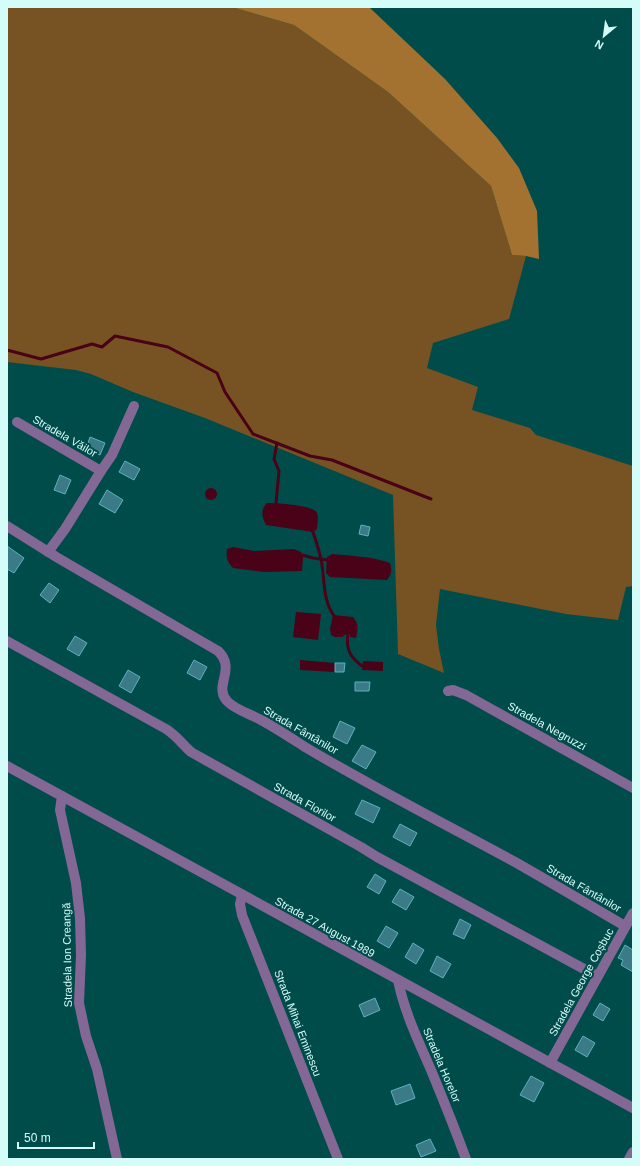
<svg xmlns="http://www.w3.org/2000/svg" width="640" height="1166" viewBox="0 0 640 1166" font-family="Arial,sans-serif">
	<rect width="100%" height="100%" fill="#004c4a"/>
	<polygon fill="#775323" points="7,7 232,7 294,25 388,92 491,186 512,255 526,256 509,319 433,343 427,368 478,387 472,410 530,428 536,435 633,466 633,586 626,587 618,620 566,614 440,589 436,625 439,649 444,673 398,654 393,495 205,418 133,392 91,374 76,370 7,362"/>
	<polygon fill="#a37231" points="232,7 369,7 445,79 497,138 519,168 537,211 539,259 526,256 512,255 491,186 388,92 294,25"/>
	<g fill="#490217">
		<circle cx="211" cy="494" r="6"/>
		<path d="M267 503C275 503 314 505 317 513 319 518 317 525 317 529L313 532 266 525C262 517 260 510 267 503Z"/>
		<path d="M233 547 254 551 294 549 301 552 303 558 302 571 264 572 233 568C227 562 226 557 227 549Z"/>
		<path d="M332 554C351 556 371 556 390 563 392 570 392 574 387 580L330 577 326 573 327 557Z"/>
		<polygon points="296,612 321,614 318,640 293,637"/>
		<path d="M333 615 353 617C359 624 358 630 356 638L350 637V634L348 633 342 637H335L331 635 330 629Z"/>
		<polygon points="300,660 335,663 335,672 300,670"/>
		<polygon points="363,661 383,662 383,671 362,670"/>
	</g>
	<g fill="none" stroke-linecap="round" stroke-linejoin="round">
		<g stroke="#490217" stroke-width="3">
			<polyline points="7,350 41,359 92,344 102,347 115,336 168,347 217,373 225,392 253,434 310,456 332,460 431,499"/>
			<polyline points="277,505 276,503 279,471 274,459 277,443"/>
			<path d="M310 529 313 532C316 541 319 550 321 559 325 578 322 601 335 617"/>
			<polyline points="302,555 313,558 327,560"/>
			<path d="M346 630 348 633C346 649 349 656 362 666"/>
		</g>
	</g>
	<g fill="#3b7b87" stroke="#5fb0bf">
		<polygon points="90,437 105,443 100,455 86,449"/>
		<polygon points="125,461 140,469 134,480 119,472"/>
		<polygon points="60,475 71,480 65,494 54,490"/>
		<polygon points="107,490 123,500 115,513 99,504"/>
		<polygon points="361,525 370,527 368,536 359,534"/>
		<polygon points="7,546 24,558 14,573 7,569"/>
		<polygon points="49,583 59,590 50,603 40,595"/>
		<polygon points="75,636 87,643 79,656 67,649"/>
		<polygon points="194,660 207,667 200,680 187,673"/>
		<polygon points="335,663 345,663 344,672 335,672"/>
		<polygon points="128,670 140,677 131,693 119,686"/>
		<polygon points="355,682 370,682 369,691 355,691"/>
		<polygon points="340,721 355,728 347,744 333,737"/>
		<polygon points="362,745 376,752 366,769 352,761"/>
		<polygon points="362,800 380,808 373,823 355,814"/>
		<polygon points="400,824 417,833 410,846 393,837"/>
		<polygon points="375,874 386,881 379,894 367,887"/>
		<polygon points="400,889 414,897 406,910 392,902"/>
		<polygon points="460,919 471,925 464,939 453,934"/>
		<polygon points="386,926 398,933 389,948 377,941"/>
		<polygon points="413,943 424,950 416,964 405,957"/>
		<polygon points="625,945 633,950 633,972 621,965 623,960 618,958"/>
		<polygon points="437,956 451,964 443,978 430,971"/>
		<polygon points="375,998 380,1010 364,1017 359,1005"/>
		<polygon points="600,1003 610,1009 603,1021 593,1015"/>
		<polygon points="583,1036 595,1043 587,1057 575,1050"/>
		<polygon points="531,1076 544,1083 534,1102 520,1095"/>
		<polygon points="410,1084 415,1098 396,1105 391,1091"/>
		<polygon points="430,1139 436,1151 421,1157 416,1145"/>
	</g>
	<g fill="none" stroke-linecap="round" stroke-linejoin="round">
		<g stroke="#836795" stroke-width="10">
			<polyline points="17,422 101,471"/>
			<path d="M7 526 58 558 218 651C237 669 213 686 227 701 235 710 251 714 261 720 276 728 291 738 305 747 374 788 445 824 515 862 552 883 589 905 625 926"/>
			<polyline points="48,552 65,529 101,471 112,455 134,406"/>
			<path d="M7 641 166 729C176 735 182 744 191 752L361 847 377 857 597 976"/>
			<polyline points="448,691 453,690 466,695 633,788"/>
			<polyline points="7,766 633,1108"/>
			<polyline points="62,796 60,810 76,883 80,918 81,955 79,1003 86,1036 97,1069 117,1159"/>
			<polyline points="242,895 240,904 242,915 338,1159"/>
			<path d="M398 980C404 1011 418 1040 431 1070 443 1099 455 1129 466 1159"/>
			<polyline points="550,1063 633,913"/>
			<polyline points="629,1159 633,1152"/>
		</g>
	</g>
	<g text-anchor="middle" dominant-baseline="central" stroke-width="4" stroke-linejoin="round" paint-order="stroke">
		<g font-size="11" fill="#d4fcf9" stroke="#004c4a">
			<text transform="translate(65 436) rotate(30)">Stradela Văilor</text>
			<text transform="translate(547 726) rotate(29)">Stradela Negruzzi</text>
			<text transform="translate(301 730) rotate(30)">Strada Fântânilor</text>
			<text transform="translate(305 802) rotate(29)">Strada Florilor</text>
			<text transform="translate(584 888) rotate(30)">Strada Fântânilor</text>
			<text transform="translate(325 927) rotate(29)">Strada 27 August 1989</text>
			<text transform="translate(67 955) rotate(-91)">Stradela Ion Creangă</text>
			<text transform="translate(581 982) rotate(-61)">Stradela George Coșbuc</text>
			<text transform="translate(298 1023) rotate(69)">Strada Mihai Eminescu</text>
			<text transform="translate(442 1065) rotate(67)">Stradela Horelor</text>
		</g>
	</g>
	<rect width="640" height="1166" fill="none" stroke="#d4fcf9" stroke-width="16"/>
	<g transform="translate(604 36) rotate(209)" stroke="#004c4a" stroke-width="3" paint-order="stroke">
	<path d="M0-3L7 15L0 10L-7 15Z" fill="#d4fcf9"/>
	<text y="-6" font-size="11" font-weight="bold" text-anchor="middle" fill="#d4fcf9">N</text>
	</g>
	<path d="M18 1142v6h76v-6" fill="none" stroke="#d4fcf9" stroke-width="2"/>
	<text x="24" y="1142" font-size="12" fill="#d4fcf9" stroke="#004c4a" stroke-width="3" paint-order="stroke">50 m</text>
</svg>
